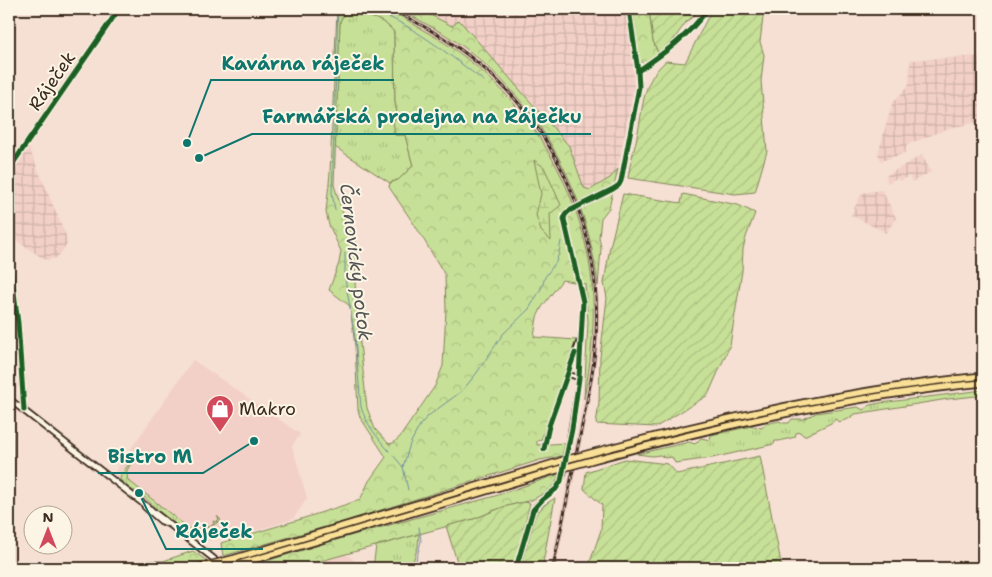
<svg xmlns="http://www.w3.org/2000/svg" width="992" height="577" viewBox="0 0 992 577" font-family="'Shantell Sans',sans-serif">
	<defs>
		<pattern id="industrial-grid" width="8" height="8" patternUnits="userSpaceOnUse" patternTransform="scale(1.25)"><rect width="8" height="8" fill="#f2d0c7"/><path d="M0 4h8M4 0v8" fill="none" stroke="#d0b3aa"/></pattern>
		<pattern id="grass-tufts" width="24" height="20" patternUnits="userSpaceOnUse" patternTransform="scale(1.25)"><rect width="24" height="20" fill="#c7e097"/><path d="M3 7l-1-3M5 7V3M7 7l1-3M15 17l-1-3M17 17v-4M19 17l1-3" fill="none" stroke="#acc082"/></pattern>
		<pattern id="forest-crowns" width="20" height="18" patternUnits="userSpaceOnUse" patternTransform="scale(1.25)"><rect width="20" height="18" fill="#c7e097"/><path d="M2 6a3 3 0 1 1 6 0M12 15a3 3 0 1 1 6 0" fill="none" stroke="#acc082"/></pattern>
		<pattern id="wetland-marsh" width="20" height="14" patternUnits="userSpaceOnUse" patternTransform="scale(1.25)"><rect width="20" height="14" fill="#c7e097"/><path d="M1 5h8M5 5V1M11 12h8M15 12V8" fill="none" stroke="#acc082"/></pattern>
		<pattern id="garden-furrows" width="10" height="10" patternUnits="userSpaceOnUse" patternTransform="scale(1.25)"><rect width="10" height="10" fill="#c7e097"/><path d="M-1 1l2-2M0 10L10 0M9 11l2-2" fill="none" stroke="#acc082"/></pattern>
		<pattern id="water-rules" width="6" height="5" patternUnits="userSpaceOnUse" patternTransform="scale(1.25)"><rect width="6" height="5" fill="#92d3f3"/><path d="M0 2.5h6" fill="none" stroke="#7fb5d0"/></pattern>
	</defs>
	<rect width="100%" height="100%" fill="#f6dfd3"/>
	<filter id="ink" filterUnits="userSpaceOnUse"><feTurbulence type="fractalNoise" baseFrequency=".02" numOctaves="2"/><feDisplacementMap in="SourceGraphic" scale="10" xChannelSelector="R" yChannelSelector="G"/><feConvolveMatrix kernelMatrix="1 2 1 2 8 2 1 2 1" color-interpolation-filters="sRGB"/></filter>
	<g filter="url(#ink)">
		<g fill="#f2d0c7">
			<polygon points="384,9 398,9 446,35 472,54 507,85 539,125 557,154 576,194 588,227 594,251 598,286 600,319 598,350 590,400 556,568 550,568 584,399 593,339 592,286 587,252 581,229 563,179 539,137 520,110 502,89 482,71 452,47"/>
			<polygon points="193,360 300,434 292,446 307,498 293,519 248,533 201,542 193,536 190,536 161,513 139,493 130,489 123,484 114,473"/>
			<polygon points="346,554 364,568 295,568 313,563"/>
		</g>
		<g fill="url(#industrial-grid)">
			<polygon points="419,9 626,9 633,62 634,87 618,169 610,178 590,190 584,188 569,146 459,20 452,26"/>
			<polygon points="983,56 983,121 949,128 907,145 905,153 881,161 878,154 892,104 909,85 910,60"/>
			<polygon points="29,148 66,236 67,244 61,253 56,258 48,260 44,259 11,237 9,217 9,177"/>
			<polygon points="922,155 931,172 912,182 909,176 899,181 897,178 888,183 886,179 887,175"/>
			<polygon points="882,190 896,218 886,233 851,215 862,193"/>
		</g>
		<g fill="url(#grass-tufts)" stroke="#81855a">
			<path d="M345 13C362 14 383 17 394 32L395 102 399 120H394L395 135H405L413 166 398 180 390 183 335 147 340 21Z"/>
			<polygon points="983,390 983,397 976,396 948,399 855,414 851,416 851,418 839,422 835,419 833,422 804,436 800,432 796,433 795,437 779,441 775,441 774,444 712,458 675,463 672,457 665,458 660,455 652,456 637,454 689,442 695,444 701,438 710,440 711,435 752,426 762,428 765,424 779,421 783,423 789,423 792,419 803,419 816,413 858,407 863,410 870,405 880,403"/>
			<polygon points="131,461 130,465 126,472 128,474 127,477 128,480 192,531 198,528 200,530 214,524 213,521 216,522 219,519 217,516 221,520 215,524 190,536 161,513 141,494 130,489 120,480 121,475"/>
			<polygon points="419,534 418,546 411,568 373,568 376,546"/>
		</g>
		<g fill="url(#forest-crowns)" stroke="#81855a" fill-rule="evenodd">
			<path d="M337 9C352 9 368 7 382 9 393 10 413 24 423 30 507 75 567 158 587 251 598 301 593 350 584 399L588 322 585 284 562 280 542 307 537 317 534 337 576 340 541 440 537 441V445L565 443 562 456 540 460 346 521 223 556 221 543 298 520 360 500 369 481 386 457 360 417 358 410 355 346 350 306 329 290 339 263 341 251 329 225 326 212 330 173ZM345 13C362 14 383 17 394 32L395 102 398 119 393 120 395 135H405L413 166 398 180 390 183 389 187 418 230 445 275 446 310 443 366 435 386 400 437 393 443 389 444 375 429 367 408 356 307 355 279 357 245 355 238 345 220 334 185 340 21Z"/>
			<path d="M398 9H419L452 26 459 20 569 146 584 188 590 190 610 178 618 169 609 208 601 218 599 237 601 248 598 286C587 191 541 105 464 47 443 32 420 21 398 9Z"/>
			<polygon points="633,9 649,9 653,41 659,55 644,64 639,61"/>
			<polygon points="559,474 555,484 546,492 532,500 503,507 474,519 295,568 243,568 346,537 495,496"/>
			<polygon points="193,551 207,561 177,568 121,568 149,561 163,561"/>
		</g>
		<polygon fill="url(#wetland-marsh)" stroke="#81855a" points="534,160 544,167 561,205 550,214 551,241 541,231 536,215 541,194"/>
		<g fill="url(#garden-furrows)" stroke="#81855a">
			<polygon points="649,9 702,9 686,22 667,49 659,55 653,41"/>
			<path d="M712 9H764L760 42 764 55 761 81 767 151 755 192 735 194 628 178C630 162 635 148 638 132 644 103 642 82 666 61L685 63Z"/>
			<polygon points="623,194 681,203 683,194 738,205 755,213 746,237 743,249 742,271 730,345 708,395 656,427 596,424 599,403 600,357 607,298 604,283 610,247"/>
			<polygon points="760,456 782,568 588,568 601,530 602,505 584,489 586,472 625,459 668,464 677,474"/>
			<polygon points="555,498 542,568 520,568 536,514 544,505"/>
			<polygon points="524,502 530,503 514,568 459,568 446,526 474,519 503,507"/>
		</g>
		<path fill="url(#water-rules)" stroke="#6f8f9e" d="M9 332C13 405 16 477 9 550Z"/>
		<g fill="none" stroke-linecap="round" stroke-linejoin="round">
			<g stroke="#6f8f9e" stroke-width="1">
				<path d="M368 9C407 20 452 57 484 81"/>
				<polyline points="335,210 332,193 338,9"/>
				<path d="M345 253V278L355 338 361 407C366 424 377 437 389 451"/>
				<polyline points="393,455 403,467 408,490"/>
				<polyline points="403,467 410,444 420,425 428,416 462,391 476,374 503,334 529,309 542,287 545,277 556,262 559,253 561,241"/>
				<polyline points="414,568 421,541 419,527"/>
			</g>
			<defs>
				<g id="street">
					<path d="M638 71C667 51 687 37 708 9"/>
					<polyline points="9,169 119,9"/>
					<polyline points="9,254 18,323 24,410"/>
					<polyline points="568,374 579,378"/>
					<polyline points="544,449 549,426 579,342"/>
					<polyline points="567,455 579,378 583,302 564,219 565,215 569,211 613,189 619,185 621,181 639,87 638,71 629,9"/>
					<path d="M516 568 533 510C544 492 557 497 564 472"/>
				</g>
				<g id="secondary">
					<polyline points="9,399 214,559"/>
					<polyline points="145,507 161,521 168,524"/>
				</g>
				<g id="highway">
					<path d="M591 453C719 418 850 389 983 376"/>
					<path d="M589 461C719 426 849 396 983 383"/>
					<polyline points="236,558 561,461"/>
					<polyline points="243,563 560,469"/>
				</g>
			</defs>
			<use href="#street" stroke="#3b2a1e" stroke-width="7"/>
			<use href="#secondary" stroke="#3b2a1e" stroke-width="8"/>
			<use href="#highway" stroke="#3b2a1e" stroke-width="9"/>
			<use href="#street" stroke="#fcf5e5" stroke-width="3"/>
			<use href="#secondary" stroke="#fcf5e5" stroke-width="4.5"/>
			<use href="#highway" stroke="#fadf96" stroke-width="5.5"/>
			<defs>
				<path id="rail" d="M391 9C418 23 445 37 469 56 558 124 606 238 595 349 593 377 586 404 581 431 572 477 562 522 553 568"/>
			</defs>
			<use href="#rail" stroke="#3b2a1e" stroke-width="3"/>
			<use href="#rail" stroke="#fcf5e5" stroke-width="1" stroke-dasharray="4" stroke-linecap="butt"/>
			<defs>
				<g id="highway-bridge">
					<polyline points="561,461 591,453"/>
					<polyline points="560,469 589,461"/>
					<polyline points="201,567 236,558"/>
					<polyline points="224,568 243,563"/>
				</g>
			</defs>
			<use href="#highway-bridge" stroke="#3b2a1e" stroke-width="9" stroke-linecap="butt"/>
			<use href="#highway-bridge" stroke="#fadf96" stroke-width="5.5"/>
			<defs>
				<g id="cycleway">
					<path d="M638 71C667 51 687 37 708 9"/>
					<polyline points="9,169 119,9"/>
					<polyline points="9,254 18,323 24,410"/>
					<polyline points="544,449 549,426 575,353"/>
					<polyline points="516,568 533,510 542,500 556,489 561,481 572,429 579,378 583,302 564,219 565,215 569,211 613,189 619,185 621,181 639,87 638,71 629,9"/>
				</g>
			</defs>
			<use href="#cycleway" stroke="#fcf5e5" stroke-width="8"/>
			<use href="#cycleway" stroke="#1b5e20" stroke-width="5"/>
		</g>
	</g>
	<defs>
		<symbol id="shop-pin" viewBox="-11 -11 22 30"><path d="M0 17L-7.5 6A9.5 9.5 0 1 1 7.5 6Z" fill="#d1495b" stroke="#fcf5e5"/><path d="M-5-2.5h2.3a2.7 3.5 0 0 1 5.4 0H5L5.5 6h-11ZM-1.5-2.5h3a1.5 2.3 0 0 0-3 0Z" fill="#fff"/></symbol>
	</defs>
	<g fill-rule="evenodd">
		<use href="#shop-pin" x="204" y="393" width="32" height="43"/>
	</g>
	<g text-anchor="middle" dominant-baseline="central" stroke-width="4" stroke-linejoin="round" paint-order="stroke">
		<g font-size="18" fill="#3b2a1e" stroke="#fcf5e5">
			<text transform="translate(52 81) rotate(-55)">Ráječek</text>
		</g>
		<g font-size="18" fill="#3b2a1e" stroke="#fcf5e5" text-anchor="start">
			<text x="239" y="409">Makro</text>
		</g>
		<g font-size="19" font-style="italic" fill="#515453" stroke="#fcf5e5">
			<text transform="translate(356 262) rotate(83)">Černovický potok</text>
		</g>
	</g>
	<path fill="none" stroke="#0f766e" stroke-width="2" d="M187 143L211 80H394M199 158L252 134H591M254 441L203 473H98M139 493L166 549H263"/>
	<g fill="#0f766e" stroke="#fcf5e5" stroke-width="2">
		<circle cx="187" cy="143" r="5"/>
		<circle cx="199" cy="158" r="5"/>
		<circle cx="254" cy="441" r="5"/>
		<circle cx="139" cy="493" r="5"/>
	</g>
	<g font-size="19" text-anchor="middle" font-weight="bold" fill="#0f766e" stroke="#fcf5e5" stroke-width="4" stroke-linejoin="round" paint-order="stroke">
		<text x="303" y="70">Kavárna ráječek</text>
		<text x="422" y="123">Farmářská prodejna na Ráječku</text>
		<text x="150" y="463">Bistro M</text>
		<text x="214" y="538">Ráječek</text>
	</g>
	<rect width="992" height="577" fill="none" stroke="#fcf5e5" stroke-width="30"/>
	<rect x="15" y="15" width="962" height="547" fill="none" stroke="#3b2a1e" stroke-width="2" filter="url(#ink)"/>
	<g transform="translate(48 530)"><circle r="24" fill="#fcf5e5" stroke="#afa495"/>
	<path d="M0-4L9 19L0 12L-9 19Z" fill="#d1495b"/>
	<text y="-8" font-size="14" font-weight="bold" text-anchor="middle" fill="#3b2a1e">N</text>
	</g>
</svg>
